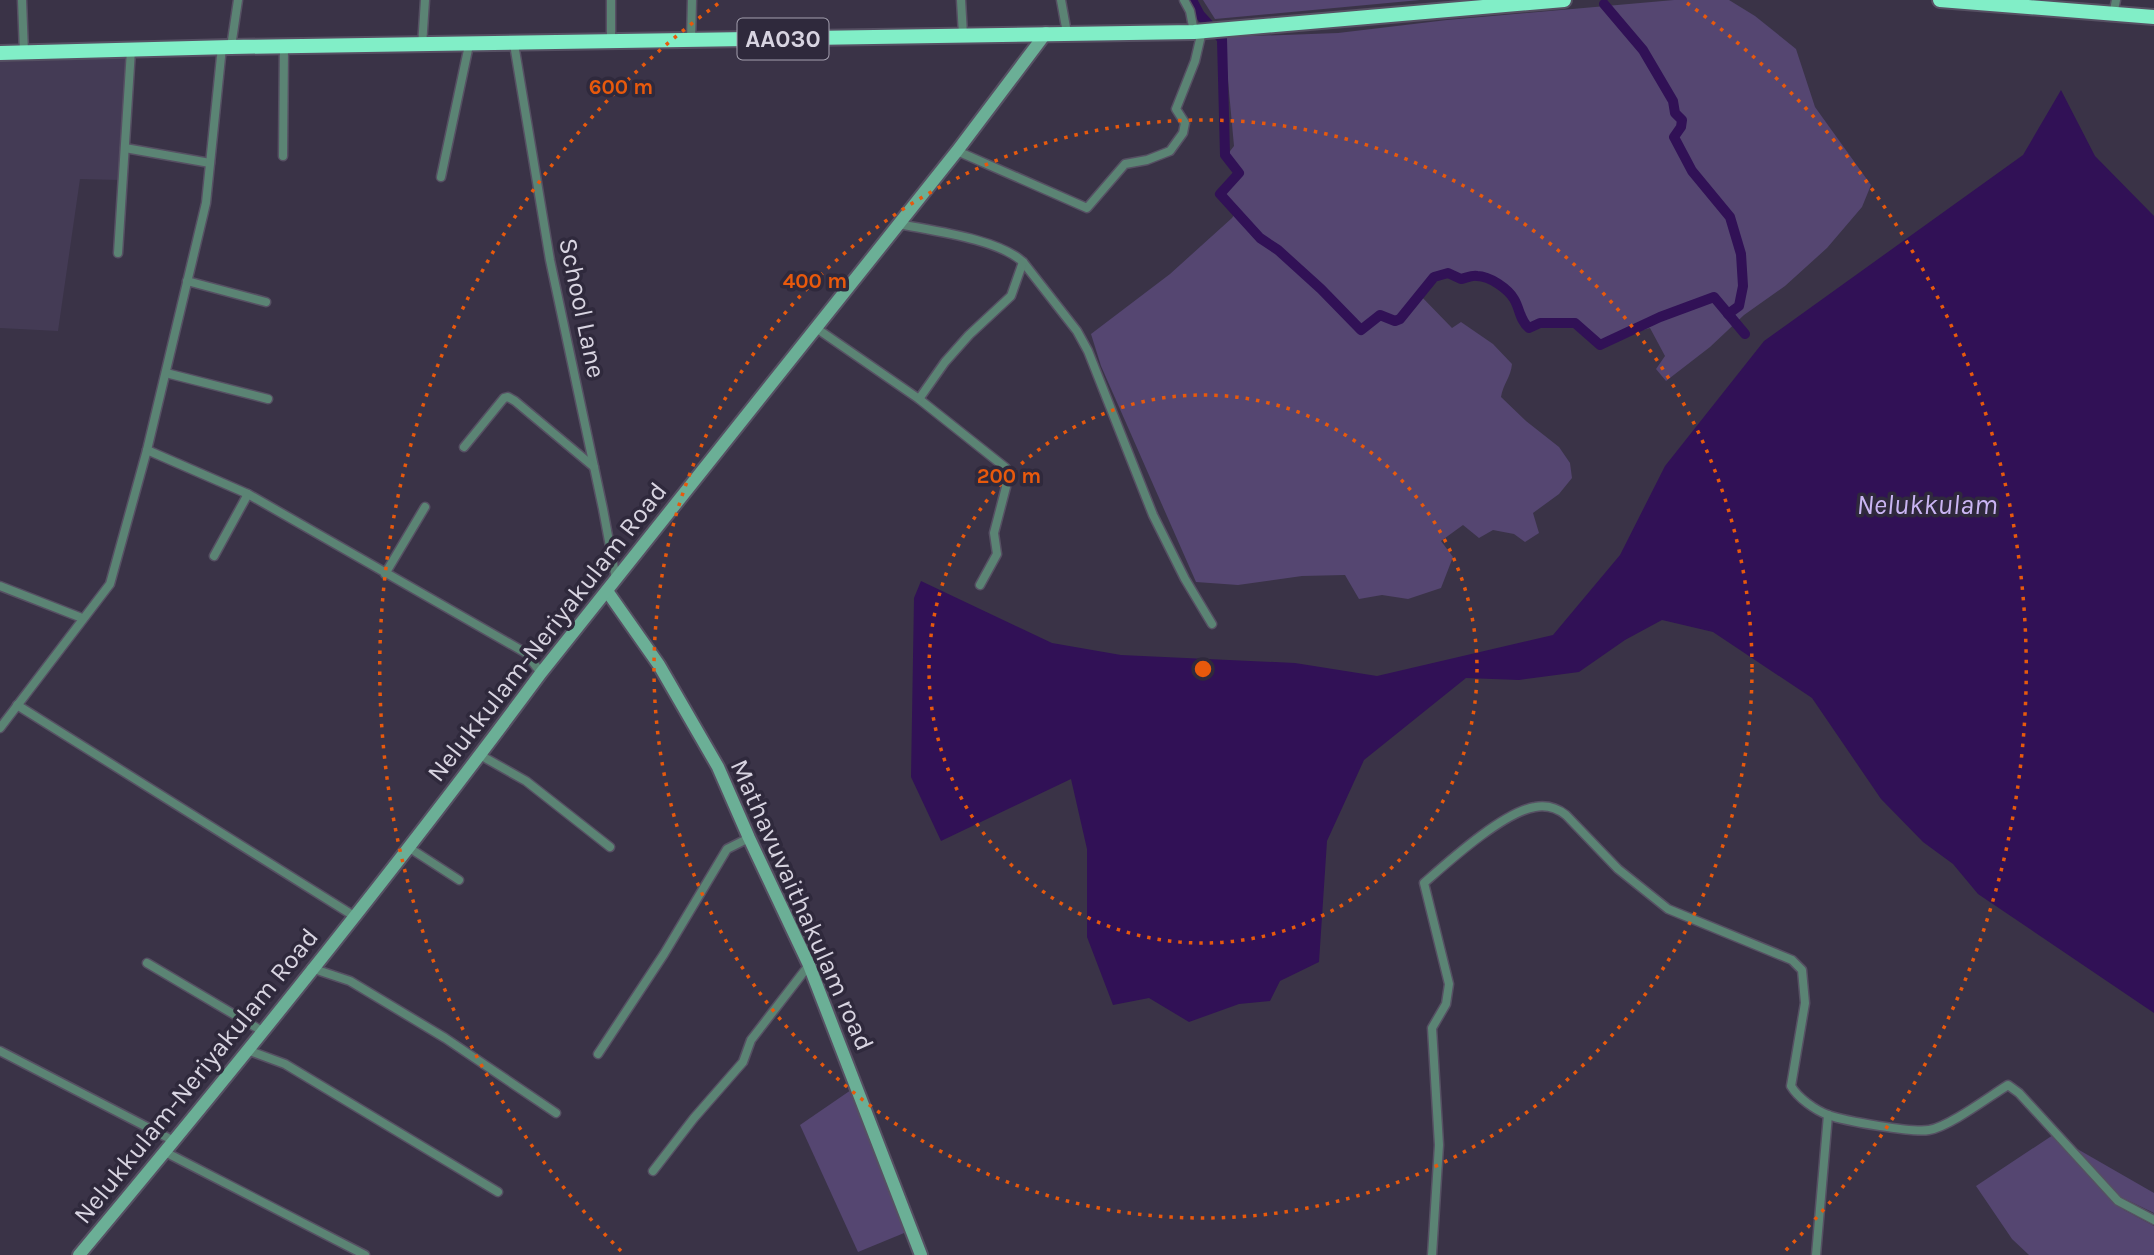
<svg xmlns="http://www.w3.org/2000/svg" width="2154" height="1255" viewBox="0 0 2154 1255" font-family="Karla,sans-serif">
	<rect width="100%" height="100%" fill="#3a3347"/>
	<polygon fill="#443b55" points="127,58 120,180 80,179 58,331 0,328 0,62"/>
	<g fill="#554671">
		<polygon points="1203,0 1420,0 1215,19"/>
		<path d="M1674 0H1729L1755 16 1796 49 1815 107 1871 185 1862 207 1827 248 1785 286 1744 315 1710 347 1666 381 1656 369 1665 356 1650 328 1601 342 1575 320H1545L1530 324C1519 303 1500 269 1471 273 1468 273 1464 275 1461 276 1452 277 1442 275 1433 275L1418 293 1452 328 1461 322 1493 344 1512 364C1511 377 1503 384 1501 397L1526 421 1559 447 1570 463 1572 478 1559 494 1533 513 1539 533 1525 542 1514 534 1493 530 1479 538 1463 525 1441 541 1453 557 1441 588 1408 599 1382 595 1359 599 1345 575 1302 576 1238 585 1196 582 1101 366 1091 334 1170 274 1232 218 1237 210 1225 194 1242 173 1227 155 1234 146 1224 37 1338 33 1447 20Z"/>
		<polygon points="851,1090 909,1231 858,1252 800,1125"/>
		<polygon points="2053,1135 2154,1193 2154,1213 2098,1186 2124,1210 2154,1226 2154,1255 2029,1255 2012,1239 1976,1186"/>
	</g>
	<polygon fill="#311156" points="2061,90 2095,156 2154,216 2154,1013 1978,894 1953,864 1923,842 1881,799 1812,698 1713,632 1662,620 1625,640 1579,672 1519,680 1466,678 1364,760 1327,841 1319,962 1280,981 1270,1001 1239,1004 1189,1022 1149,998 1113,1005 1087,937 1087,849 1071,779 941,841 911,777 914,598 921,581 1052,643 1121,655 1295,663 1377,676 1553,635 1620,555 1665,466 1764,341 2023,155"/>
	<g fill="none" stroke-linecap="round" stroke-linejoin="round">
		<g stroke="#311156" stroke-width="10">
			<path d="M1192 0 1200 15 1222 39 1225 155 1239 173 1220 194 1260 238 1278 250 1321 289 1361 330 1380 315 1395 321 1400 319 1434 277 1448 273 1461 279C1466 278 1472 275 1477 276 1490 276 1508 289 1514 299 1520 309 1520 321 1529 328L1540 323H1575L1600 345 1660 317 1714 297 1745 334"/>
			<polyline points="1604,4 1643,50 1673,101 1675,113 1682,120 1681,127 1674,137 1692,171 1730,217 1741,254 1743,286 1739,306 1728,314"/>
		</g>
		<defs>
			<g id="street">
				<polyline points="22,0 24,53"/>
				<polyline points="961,0 963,35"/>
				<polyline points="1061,0 1067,33"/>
				<polyline points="1184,0 1190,11 1194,32"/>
				<polyline points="2113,15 2116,0"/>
				<polyline points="691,41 692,0"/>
				<polyline points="611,42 611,0"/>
				<polyline points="514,44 550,260 603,509 616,579"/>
				<polyline points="422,46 425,0"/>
				<polyline points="231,47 238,0"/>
				<polyline points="125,148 210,163"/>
				<polyline points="957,151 1087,208 1125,164 1147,160 1170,151 1183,133 1185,123 1176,109 1195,61 1202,31"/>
				<polyline points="283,156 284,47"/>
				<polyline points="441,177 469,45"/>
				<path d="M899 224C934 231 998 239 1023 262L1077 331 1088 351 1153 515 1185 579 1212 624"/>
				<polyline points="118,253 131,50"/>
				<polyline points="187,281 266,302"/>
				<polyline points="816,328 919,399 1006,468 1006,487 994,533 997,554 980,585"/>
				<polyline points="166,373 268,399"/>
				<polyline points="919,399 945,362 969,335 1011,296 1023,262"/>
				<polyline points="464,447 504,398 508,397 515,401 594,467"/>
				<polyline points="147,450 248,494 526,653 541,673"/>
				<polyline points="214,556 248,494"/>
				<polyline points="385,574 425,507"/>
				<polyline points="0,586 82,618"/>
				<polyline points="17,705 354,916"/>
				<polyline points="0,728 110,584 147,450 206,203 222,47"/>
				<polyline points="480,755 526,781 610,847"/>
				<polyline points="408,847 459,880"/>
				<polyline points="147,963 262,1031"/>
				<polyline points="311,968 350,981 445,1038 556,1113"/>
				<polyline points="247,1050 285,1064 498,1192"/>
				<polyline points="0,1051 174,1141"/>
				<polyline points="598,1054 664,954 727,849 749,838"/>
				<polyline points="165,1152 365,1255"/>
				<polyline points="653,1171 694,1118 743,1062 751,1040 809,965"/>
				<path d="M1432 1255 1439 1145 1432 1028 1446 1004 1449 984 1424 883C1448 862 1503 812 1535 807 1546 805 1557 808 1566 815L1618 869 1668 909 1792 960 1802 970 1805 1003 1791 1086C1798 1098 1815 1110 1828 1115 1845 1121 1912 1133 1929 1130 1949 1127 1990 1096 2008 1085L2019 1093 2118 1201 2154 1220"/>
				<polyline points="1816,1255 1828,1115"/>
			</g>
			<g id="secondary">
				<polyline points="607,591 659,665 718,767 749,838 809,965 921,1255"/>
				<path d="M79 1255C238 1065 394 872 541 673L957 151 1046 33"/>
			</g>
			<g id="highway">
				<polyline points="1940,0 2154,17"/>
				<polyline points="0,53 231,47 1194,32 1564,0"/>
			</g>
		</defs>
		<use href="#street" stroke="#565063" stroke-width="11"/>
		<use href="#secondary" stroke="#565063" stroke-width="16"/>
		<use href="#highway" stroke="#565063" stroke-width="18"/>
		<use href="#street" stroke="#5b8474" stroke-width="8"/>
		<use href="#secondary" stroke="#6baf96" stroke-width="12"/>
		<use href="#highway" stroke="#81eec7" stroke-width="14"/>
	</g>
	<g fill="none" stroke="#e8590c" stroke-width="3.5" stroke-dasharray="3.5 7">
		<circle cx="1203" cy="669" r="274"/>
		<circle cx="1203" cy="669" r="549"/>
		<path d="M621 1251A823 823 0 0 1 719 3M1687 3A823 823 0 0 1 1785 1251"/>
	</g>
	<g text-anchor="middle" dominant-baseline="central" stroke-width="7" stroke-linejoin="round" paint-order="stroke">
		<rect fill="#2f293c" stroke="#a5a1b0" stroke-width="2" x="737.5" y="18.5" width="91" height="41" rx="5"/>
		<g font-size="24" font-weight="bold" fill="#d8d4e1">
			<text x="783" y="39">AA030</text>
		</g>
		<g font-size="26" fill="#d8d4e1" stroke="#2f293c">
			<text transform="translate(582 308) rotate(78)">School Lane</text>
			<text transform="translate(547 632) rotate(-52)">Nelukkulam-Neriyakulam Road</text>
			<text transform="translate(802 905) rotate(66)">Mathavuvaithakulam road</text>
			<text transform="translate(196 1076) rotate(-51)">Nelukkulam-Neriyakulam Road</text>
		</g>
		<g font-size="28" font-style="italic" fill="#cab5f3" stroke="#2f293c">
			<text x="1927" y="504">Nelukkulam</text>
		</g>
	</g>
	<circle cx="1203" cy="669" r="10" fill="#e8590c" stroke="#2f293c" stroke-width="3.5"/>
	<g font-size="21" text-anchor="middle" font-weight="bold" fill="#e8590c" stroke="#2f293c" stroke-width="7" stroke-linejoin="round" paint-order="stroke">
		<text x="621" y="94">600 m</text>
		<text x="815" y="288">400 m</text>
		<text x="1009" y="483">200 m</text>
	</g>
</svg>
